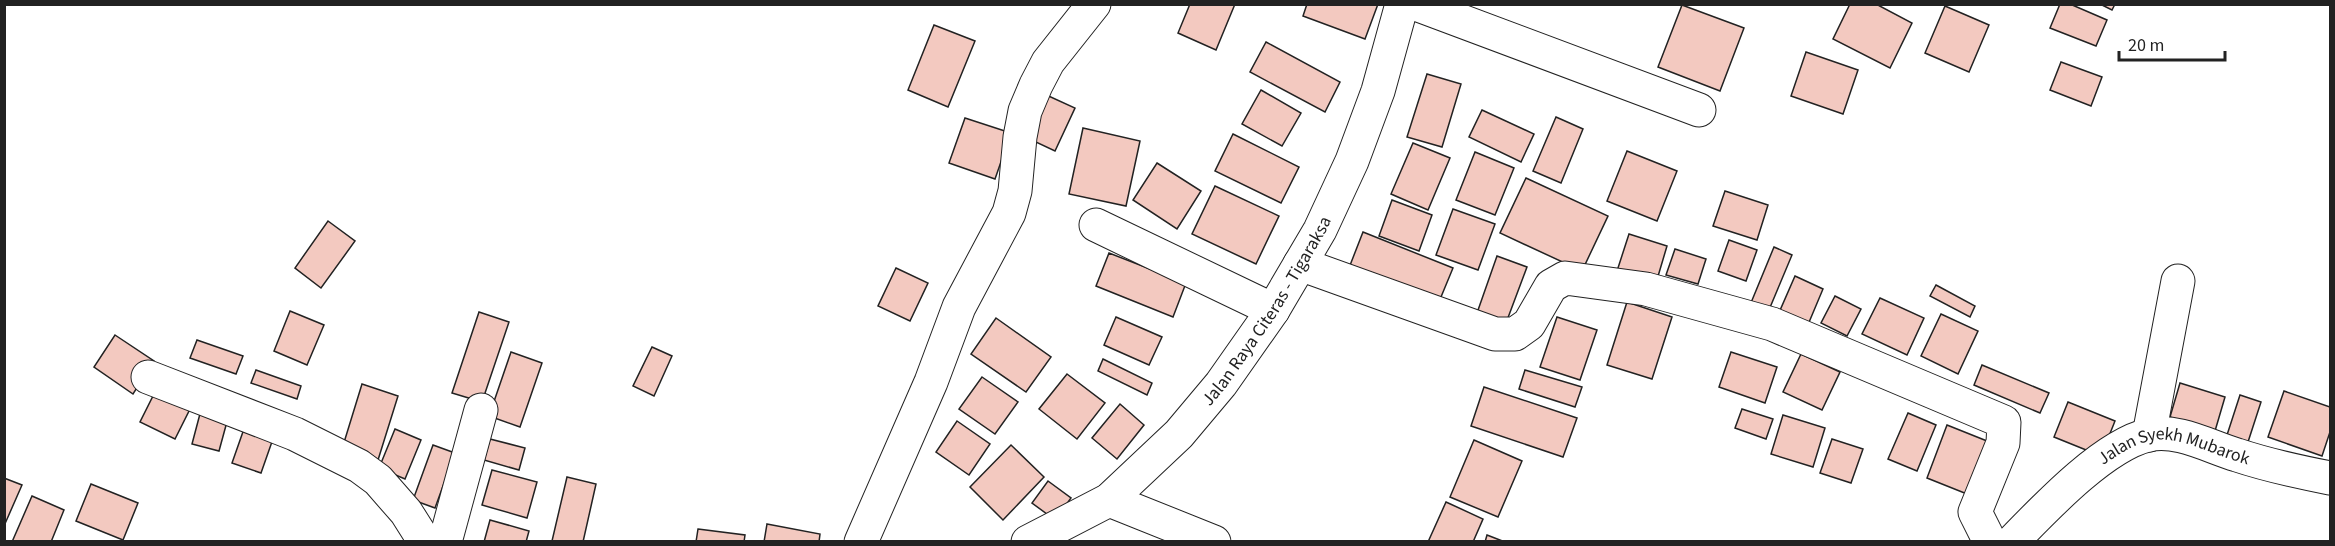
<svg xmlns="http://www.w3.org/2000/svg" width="2335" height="546" viewBox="0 0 2335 546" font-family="'Source Sans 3',sans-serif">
	<rect width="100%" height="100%" fill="#fff"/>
	<g fill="#f3c9c0" stroke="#222" stroke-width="1.5">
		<polygon points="1190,4 1235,4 1216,50 1178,33"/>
		<polygon points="1307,4 1378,4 1365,39 1303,16"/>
		<polygon points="1850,4 1876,4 1912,23 1890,68 1833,39"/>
		<polygon points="2060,4 2070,4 2107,20 2096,46 2050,28"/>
		<polygon points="2100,4 2115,4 2112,10"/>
		<polygon points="1682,5 1744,28 1720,91 1658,67"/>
		<polygon points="1945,6 1989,25 1969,72 1925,53"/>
		<polygon points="934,25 975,41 948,107 908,90"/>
		<polygon points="1266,42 1340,82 1325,112 1250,72"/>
		<polygon points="1806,52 1858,70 1843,114 1791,96"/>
		<polygon points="2061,62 2102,77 2091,106 2050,90"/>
		<polygon points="1427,74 1461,84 1442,147 1407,137"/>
		<polygon points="1261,90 1301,113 1282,146 1242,124"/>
		<polygon points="1042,93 1075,108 1055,151 1023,136"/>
		<polygon points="1482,110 1534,134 1521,162 1469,137"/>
		<polygon points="1556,117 1583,129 1561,183 1533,171"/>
		<polygon points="965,118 1011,133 995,179 949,163"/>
		<polygon points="1083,128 1140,141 1126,206 1069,194"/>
		<polygon points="1233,134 1299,167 1281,203 1215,171"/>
		<polygon points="1413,143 1450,158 1428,210 1391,194"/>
		<polygon points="1627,151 1677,171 1657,221 1607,201"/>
		<polygon points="1475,152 1514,168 1495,215 1456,200"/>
		<polygon points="1157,163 1201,191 1177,229 1133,200"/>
		<polygon points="1526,178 1608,216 1582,271 1500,233"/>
		<polygon points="1215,186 1279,216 1256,264 1192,234"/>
		<polygon points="1725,191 1768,205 1757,240 1713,226"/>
		<polygon points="1392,200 1432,215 1419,251 1379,236"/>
		<polygon points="1453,209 1495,224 1478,270 1436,255"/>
		<polygon points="328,221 355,241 321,288 295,268"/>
		<polygon points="1363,232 1453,268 1436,309 1347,273"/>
		<polygon points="1629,234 1667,246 1656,283 1617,271"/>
		<polygon points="1729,240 1757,250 1746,281 1718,271"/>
		<polygon points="1774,247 1792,255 1766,317 1748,310"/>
		<polygon points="1675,249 1706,259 1698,284 1666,275"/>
		<polygon points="1109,253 1186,283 1173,317 1096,286"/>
		<polygon points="1497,256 1527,267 1506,323 1477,313"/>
		<polygon points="896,268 928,283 910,321 878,306"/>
		<polygon points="1795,276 1823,289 1807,327 1778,315"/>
		<polygon points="1936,285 1975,306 1970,317 1930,296"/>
		<polygon points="1835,296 1861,309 1847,336 1821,323"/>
		<polygon points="1880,298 1924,318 1907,355 1862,334"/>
		<polygon points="1627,302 1672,317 1652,379 1607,365"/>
		<polygon points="290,311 324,325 307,365 274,351"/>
		<polygon points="479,312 509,322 482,402 452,393"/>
		<polygon points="1941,314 1978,331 1958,374 1921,356"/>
		<polygon points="1116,317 1162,337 1149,365 1104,345"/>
		<polygon points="1557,317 1597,330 1580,380 1540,367"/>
		<polygon points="996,318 1051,357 1026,392 971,354"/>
		<polygon points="115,335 154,361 133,394 94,367"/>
		<polygon points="197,340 243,356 236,374 190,358"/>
		<polygon points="652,347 672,356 654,396 633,386"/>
		<polygon points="511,352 542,363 520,427 489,416"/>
		<polygon points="1731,352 1777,367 1765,403 1719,387"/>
		<polygon points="1801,354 1840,372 1822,410 1783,392"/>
		<polygon points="1103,359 1152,383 1147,395 1098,371"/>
		<polygon points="1982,365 2049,393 2040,413 1974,385"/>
		<polygon points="256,370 301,386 297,399 251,383"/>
		<polygon points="1525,370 1582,387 1575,407 1519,389"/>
		<polygon points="1067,374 1105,403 1077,439 1039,409"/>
		<polygon points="982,377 1018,402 995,434 959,409"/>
		<polygon points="2180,383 2225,397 2215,431 2170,417"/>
		<polygon points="362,384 398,396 378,460 342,449"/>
		<polygon points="1484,387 1577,418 1563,457 1471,426"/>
		<polygon points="157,388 192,405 175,439 140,422"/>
		<polygon points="2284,391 2330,407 2330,432 2322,456 2268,437"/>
		<polygon points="2240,395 2261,402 2248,442 2227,435"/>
		<polygon points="2068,402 2115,421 2101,456 2054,437"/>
		<polygon points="1120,404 1144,425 1117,459 1092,438"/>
		<polygon points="1742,409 1773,419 1766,439 1735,428"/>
		<polygon points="201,410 228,418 219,451 192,444"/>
		<polygon points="1908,413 1936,425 1917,471 1888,459"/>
		<polygon points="1783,415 1825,428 1813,467 1771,454"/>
		<polygon points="957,421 990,444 969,475 936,452"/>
		<polygon points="1947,425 1987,441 1967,494 1927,478"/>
		<polygon points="245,426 274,436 261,473 232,463"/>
		<polygon points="395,429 421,440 405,479 379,468"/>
		<polygon points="490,439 525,448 519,470 484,460"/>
		<polygon points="1832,439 1863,449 1851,483 1820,473"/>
		<polygon points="1474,440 1522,461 1498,517 1450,497"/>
		<polygon points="433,445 455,453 435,508 413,500"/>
		<polygon points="1011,445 1044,477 1003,520 970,487"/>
		<polygon points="492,470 537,482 527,518 482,505"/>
		<polygon points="567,477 596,484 583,542 552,541"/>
		<polygon points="4,478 22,485 4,526"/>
		<polygon points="1048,481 1071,498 1055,520 1032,503"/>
		<polygon points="91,484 138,503 123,540 76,521"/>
		<polygon points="32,496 64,510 51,542 12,542"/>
		<polygon points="1446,502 1483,519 1473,542 1428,542"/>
		<polygon points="490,520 529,531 526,542 484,542"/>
		<polygon points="767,524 820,534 819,542 764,542"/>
		<polygon points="698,529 745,535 744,542 696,542"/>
		<polygon points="1487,535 1505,542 1485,542"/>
	</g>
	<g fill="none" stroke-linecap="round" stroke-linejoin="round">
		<defs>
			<g id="minor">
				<polyline points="1416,4 1699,110"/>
				<polyline points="1096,225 1273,310"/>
				<polyline points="1300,264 1495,334 1515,334 1529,324 1551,286 1565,278 1646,289 1772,324 2004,422 2003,443 1975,512 1990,542"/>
				<polyline points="148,377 295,434 359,466 378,480 406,512 425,542"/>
				<polyline points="2149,435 2178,281"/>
				<polyline points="1109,500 1214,542"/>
				<polyline points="445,542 481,410"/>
				<polyline points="861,542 931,382 959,307 1009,213 1015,191 1020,137 1025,111 1036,85 1048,62 1094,4"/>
				<path id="s1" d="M2012 542C2045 508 2103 446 2148 435 2177 428 2210 447 2237 455 2267 465 2299 472 2330 478"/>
			</g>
			<g id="major">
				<path id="s2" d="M1028 542 1109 500 1179 434 1221 384 1273 310 1320 230 1352 161 1378 91 1402 4"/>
			</g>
		</defs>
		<use href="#minor" stroke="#222" stroke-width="35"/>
		<use href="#major" stroke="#222" stroke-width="35"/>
		<use href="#minor" stroke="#fff" stroke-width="33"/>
		<use href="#major" stroke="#fff" stroke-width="33"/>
	</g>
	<g text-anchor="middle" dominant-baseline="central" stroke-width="4.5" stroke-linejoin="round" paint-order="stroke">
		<g font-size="18" fill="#222" stroke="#fff">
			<text stroke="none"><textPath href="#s2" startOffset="339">Jalan Raya Citeras - Tigaraksa</textPath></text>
			<text stroke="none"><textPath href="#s1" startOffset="200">Jalan Syekh Mubarok</textPath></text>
		</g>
	</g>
	<rect width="2335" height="546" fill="none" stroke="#222222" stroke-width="12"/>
	<path d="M2119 51v9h106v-9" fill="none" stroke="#222222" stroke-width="3"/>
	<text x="2128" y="51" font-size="18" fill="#222222" stroke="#ffffff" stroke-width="4.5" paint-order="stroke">20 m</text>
</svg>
